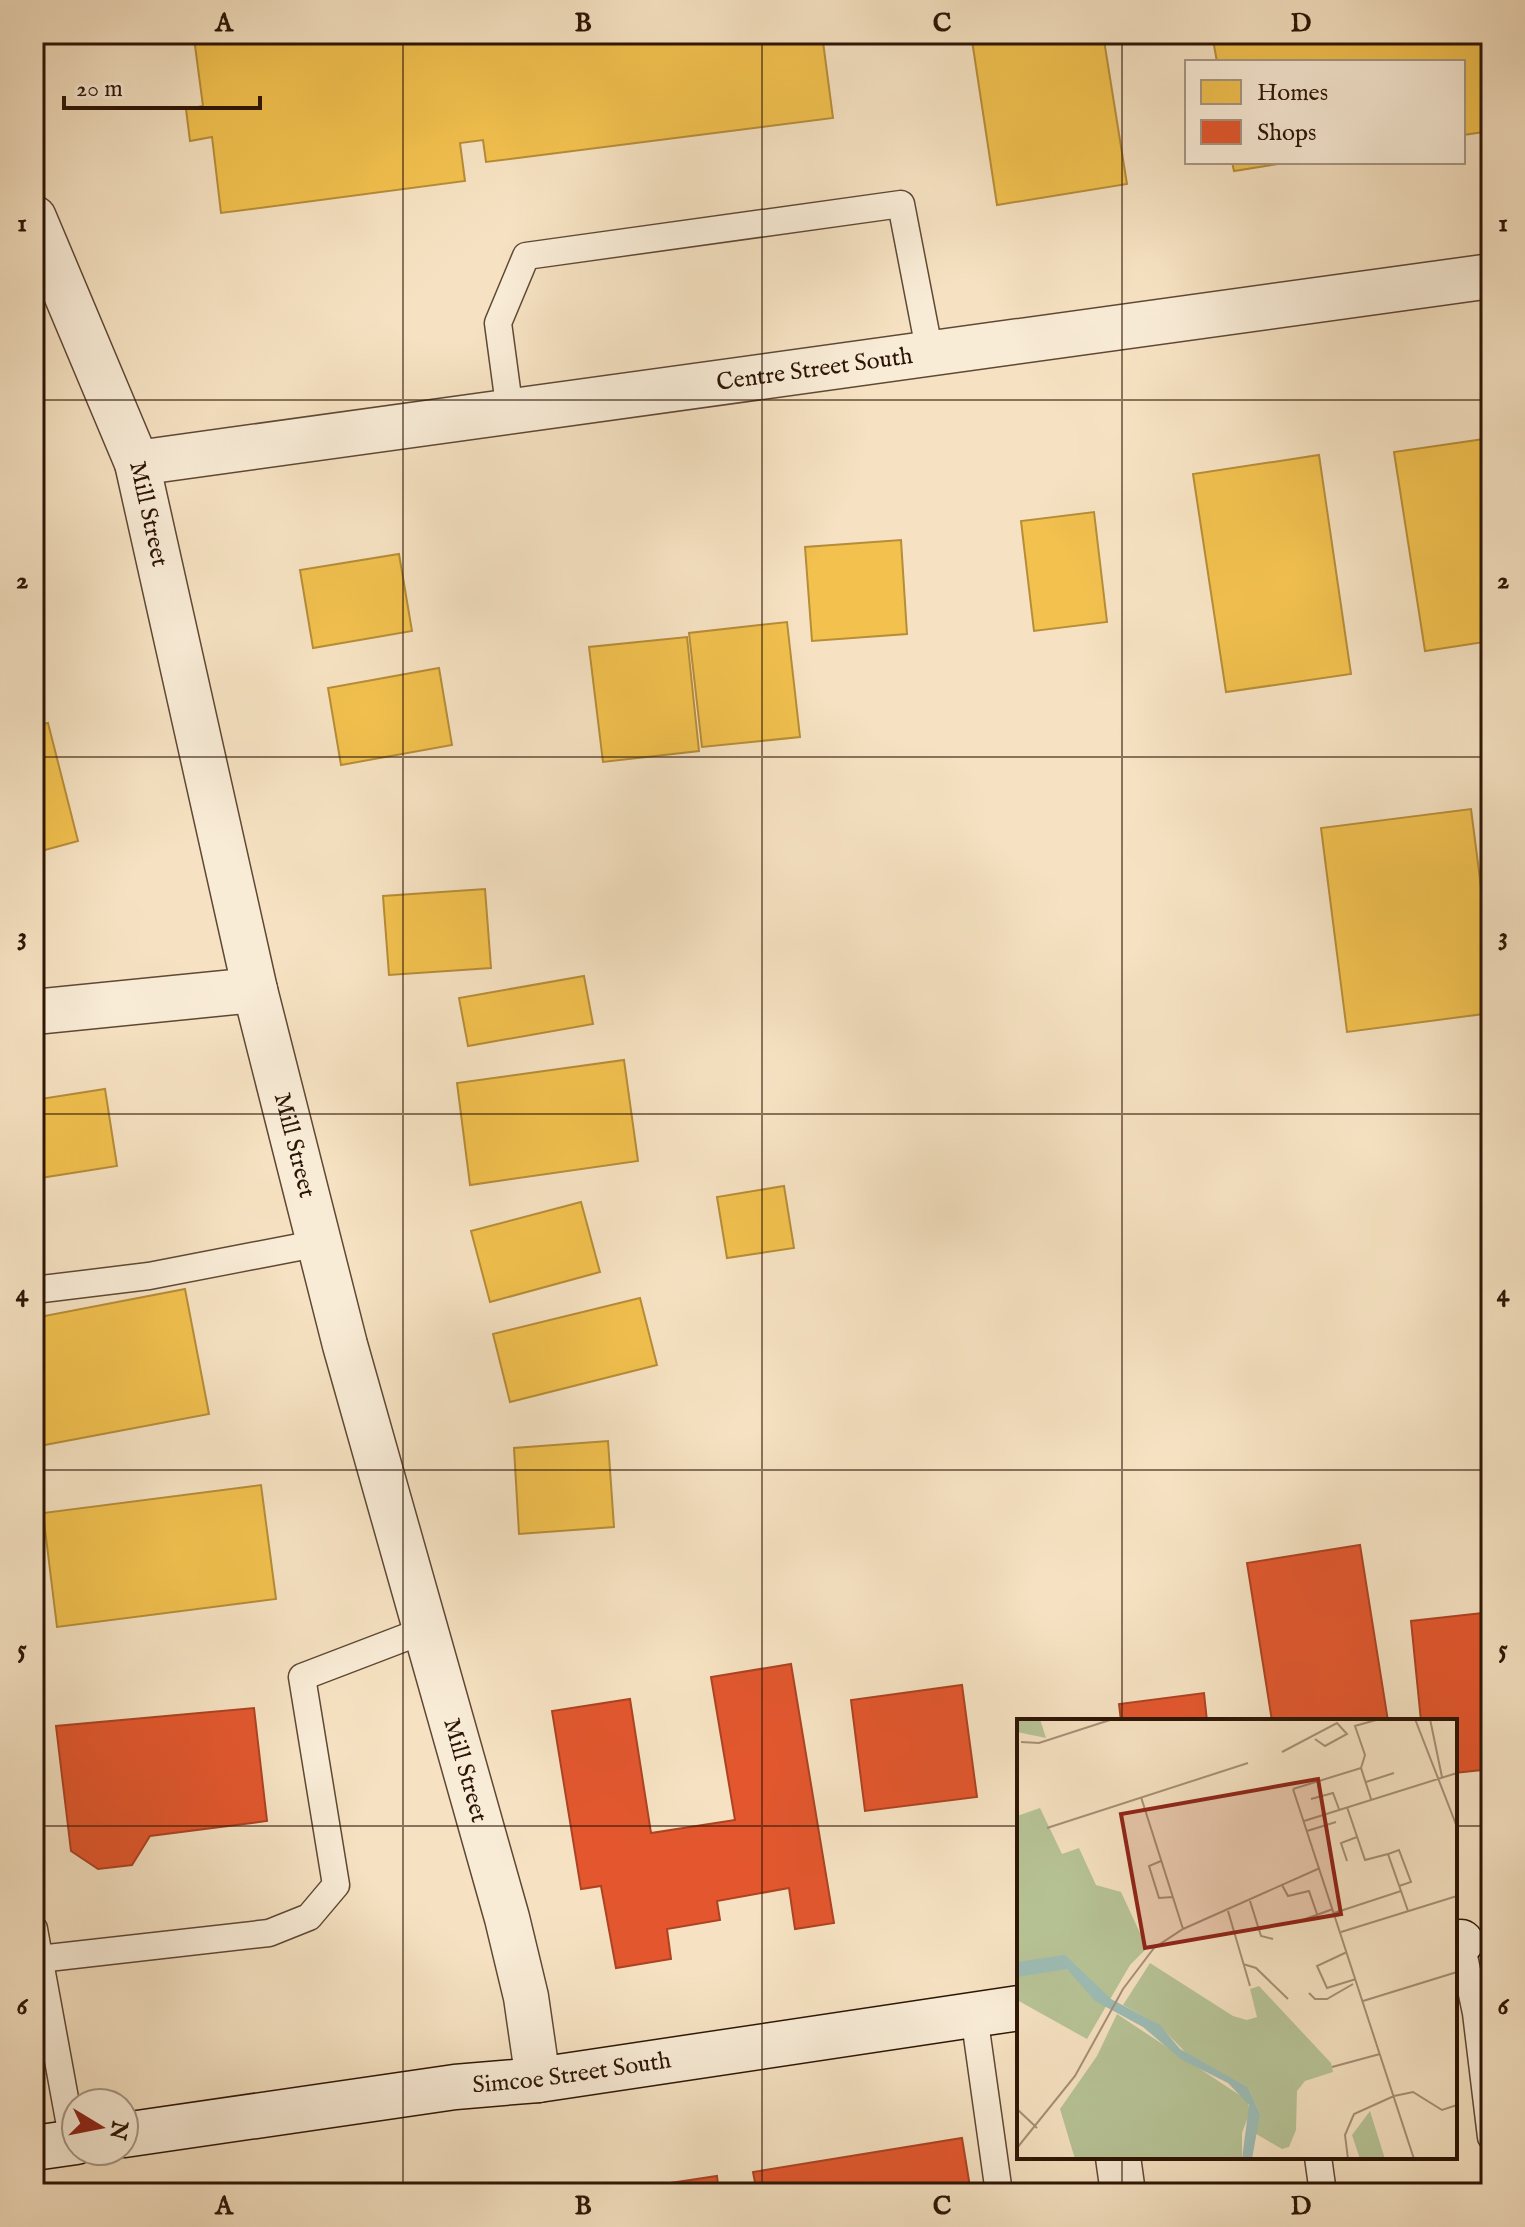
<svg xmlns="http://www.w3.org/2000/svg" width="1525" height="2227" viewBox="0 0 1525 2227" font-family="'IM FELL English',serif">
	<rect width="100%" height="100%" fill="#f6e2c2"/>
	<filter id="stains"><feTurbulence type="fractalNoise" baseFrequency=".0025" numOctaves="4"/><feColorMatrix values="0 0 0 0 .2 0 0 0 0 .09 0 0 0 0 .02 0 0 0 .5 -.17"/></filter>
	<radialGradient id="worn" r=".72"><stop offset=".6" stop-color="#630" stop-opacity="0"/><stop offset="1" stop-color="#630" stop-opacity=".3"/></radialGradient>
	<g fill="#f2c14e" stroke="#b78d38" stroke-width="2">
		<polygon points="227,34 822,34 833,118 486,162 483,140 460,143 465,181 221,213 212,137 190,141 186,109 203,106 194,38"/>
		<polygon points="971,34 1103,34 1127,184 997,205"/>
		<polygon points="1212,34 1491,34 1491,131 1463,135 1463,62 1217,62"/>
		<polygon points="1232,162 1291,162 1234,171"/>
		<polygon points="1491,438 1491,641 1425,651 1394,452"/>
		<polygon points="1319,455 1351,674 1226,692 1193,474"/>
		<polygon points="1094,512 1107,622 1034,631 1021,521"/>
		<polygon points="901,540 907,634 812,641 805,547"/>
		<polygon points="399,554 412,631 313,648 300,570"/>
		<polygon points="787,622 800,737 702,747 689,633"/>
		<polygon points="687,637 699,751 603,762 589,647"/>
		<polygon points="439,668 452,745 341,765 328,688"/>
		<polygon points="48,723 78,841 34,853 34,726"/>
		<polygon points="1471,809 1491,965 1491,1013 1347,1032 1321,828"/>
		<polygon points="485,889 491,968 389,975 383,896"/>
		<polygon points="584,976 593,1024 468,1046 459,998"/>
		<polygon points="624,1060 638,1161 470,1185 457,1083"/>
		<polygon points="105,1089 117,1166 34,1179 34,1100"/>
		<polygon points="784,1186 794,1248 727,1258 717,1197"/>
		<polygon points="581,1202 600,1272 490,1302 471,1231"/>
		<polygon points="185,1289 209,1414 34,1447 34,1318"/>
		<polygon points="640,1298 657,1365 510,1402 493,1334"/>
		<polygon points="608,1441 614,1527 519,1534 514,1448"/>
		<polygon points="261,1485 276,1599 57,1627 43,1513"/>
	</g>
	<g fill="#e4572e" stroke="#ad4322" stroke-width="2">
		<polygon points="1360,1545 1388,1721 1272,1721 1247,1563"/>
		<polygon points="1491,1612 1491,1769 1455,1773 1455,1721 1421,1721 1411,1621"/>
		<polygon points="791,1664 834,1923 795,1929 789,1888 717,1901 720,1920 667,1929 671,1959 616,1968 601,1886 581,1889 552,1711 630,1699 651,1833 735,1820 711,1677"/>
		<polygon points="962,1685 977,1797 865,1811 851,1700"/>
		<polygon points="1204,1693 1207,1721 1121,1721 1119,1704"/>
		<polygon points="254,1708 267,1821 150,1836 132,1865 98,1869 71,1851 56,1726"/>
		<polygon points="962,2138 971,2193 757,2193 753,2172"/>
		<polygon points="717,2176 719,2193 604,2193"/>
	</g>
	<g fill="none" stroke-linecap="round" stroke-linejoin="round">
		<defs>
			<g id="lane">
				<polyline points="510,412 498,323 526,256 901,204 930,354"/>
				<polyline points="34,1290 149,1276 320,1243"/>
				<polyline points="34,1929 73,2142"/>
				<polyline points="1461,1942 1476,2013 1491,2137"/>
				<polyline points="39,1959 269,1933 309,1917 336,1885 302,1677 425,1630"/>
				<polyline points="974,2015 999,2193"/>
				<polyline points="1318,2157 1323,2193"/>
			</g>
			<g id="street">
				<path id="s1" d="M34 218 137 463 255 990 345 1345 507 1918 526 1997 538 2080"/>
				<path id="s2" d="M137 463 1491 276"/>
				<polyline points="34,1012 255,990"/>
				<polyline points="1118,2157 1123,2193"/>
			</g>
			<g id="secondary">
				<polyline points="1455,1943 1461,1942"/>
				<path id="s3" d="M124 2135 455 2087 538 2080 1019 2008"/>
				<polyline points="34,2148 76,2142"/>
			</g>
		</defs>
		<use href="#lane" stroke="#5f4834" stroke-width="29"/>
		<use href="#street" stroke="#5f4834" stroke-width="47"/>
		<use href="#secondary" stroke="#2d1505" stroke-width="47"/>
		<use href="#lane" stroke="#f9ecd7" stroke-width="26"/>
		<use href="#street" stroke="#f9ecd7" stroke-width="44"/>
		<use href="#secondary" stroke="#f9ecd7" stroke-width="44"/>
	</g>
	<path fill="none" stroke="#2d1505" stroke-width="2" stroke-opacity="0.55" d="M403 34V2193M762 34V2193M1122 34V1721M34 400H1491M34 757H1491M34 1114H1491M34 1470H1491M34 1826H1019M1455 1826H1491M1122 2157V2193"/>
	<g text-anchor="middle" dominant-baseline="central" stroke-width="8" stroke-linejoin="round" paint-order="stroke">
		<g font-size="24" fill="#2d1505" stroke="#f9ecd7">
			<text stroke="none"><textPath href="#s2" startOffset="684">Centre Street South</textPath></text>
			<text stroke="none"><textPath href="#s1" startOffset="318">Mill Street</textPath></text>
			<text stroke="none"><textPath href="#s1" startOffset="966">Mill Street</textPath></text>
			<text stroke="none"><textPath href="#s1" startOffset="1614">Mill Street</textPath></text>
			<text stroke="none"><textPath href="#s3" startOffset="452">Simcoe Street South</textPath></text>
		</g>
	</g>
	<g transform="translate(1017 1719)">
		<rect width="440" height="440" fill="#f6e2c2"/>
		<path d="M133 244 216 297 230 301 240 298 233 270 242 267 314 344 316 353 288 362 280 372 279 411 272 428 265 430 236 413 243 395 231 368 169 334 142 306 106 286ZM353 392 368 440H343L335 416Z" fill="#b7c497"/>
		<path d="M0 0H23L29 19 0 13ZM23 89 45 135 62 129 79 166 104 173 130 229 113 246 70 320 0 281V97ZM100 295 230 381 233 392 225 414V440H58L43 390 80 337Z" fill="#b7c497"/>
		<path d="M48 236 94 280 143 306 163 330 231 368 243 395 235 440H225L232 386 211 364 165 341 126 308 78 282 50 250 0 258V243Z" fill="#9dbdb6"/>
		<path fill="none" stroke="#a69076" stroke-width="2" d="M398 0 440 108M413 0 425 58M4 23 22 24 96 0M265 33 320 4 330 15 308 27 298 20M344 49 348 36 338 7 359 1M349 63 377 54M276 70 344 49 354 80M276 70 397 440M124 78 166 210M294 80 316 74 322 90M330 88 348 141 371 135M287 102 440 54M30 109 231 44M290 112 319 103M144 142 132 147 142 179 156 178M330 142 324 124 340 118M265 166 271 177 292 172 300 195M382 167 394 163 382 131 371 135 384 172M233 182 244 217 256 220M211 192 233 267M317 194 384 172 391 192M283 202 316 190M324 213 440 177M330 233 300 247 310 269 339 260M226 245 239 249 271 280M292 274 298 280H310L336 265M346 282 440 253M315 348 363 335M377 377 396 373 425 391 440 386M0 390 20 409M0 429 58 357 106 270 137 229 166 210 303 149M331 440 328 416 337 395 377 377"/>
		<path fill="#8f2418" fill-opacity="0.15" stroke="#8f2418" stroke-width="4" d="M301 60 324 195 128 229 104 95Z"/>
		<rect width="440" height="440" fill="none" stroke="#2d1505" stroke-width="4"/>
	</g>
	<rect width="1525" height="2227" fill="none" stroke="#f6e2c2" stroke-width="88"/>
	<rect x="1185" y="60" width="280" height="104" fill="#f9ecd7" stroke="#a79683" stroke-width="2"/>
	<rect x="1201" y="80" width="40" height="24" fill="#f2c14e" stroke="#a79683" stroke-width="2"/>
	<text x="1257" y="100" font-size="24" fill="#2d1505">Homes</text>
	<rect x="1201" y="120" width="40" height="24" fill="#e4572e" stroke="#a79683" stroke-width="2"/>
	<text x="1257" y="140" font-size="24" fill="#2d1505">Shops</text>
	<g transform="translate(100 2127) rotate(100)"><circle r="38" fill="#f9ecd7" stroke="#a79683" stroke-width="2"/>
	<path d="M0-6L14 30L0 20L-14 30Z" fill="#8f2418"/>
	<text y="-12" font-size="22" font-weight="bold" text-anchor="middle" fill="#2d1505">N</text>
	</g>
	<path d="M64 96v12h196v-12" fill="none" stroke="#2d1505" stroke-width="4"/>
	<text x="76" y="96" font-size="24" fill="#2d1505" stroke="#f9ecd7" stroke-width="6" paint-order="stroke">20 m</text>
	<rect x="44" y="44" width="1437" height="2139" fill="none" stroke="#2d1505" stroke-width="3"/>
	<g font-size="26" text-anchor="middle" font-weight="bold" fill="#2d1505">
		<text x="224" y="31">A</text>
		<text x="583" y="31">B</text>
		<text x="942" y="31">C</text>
		<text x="1301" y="31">D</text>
		<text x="22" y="231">1</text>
		<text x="1503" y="231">1</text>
		<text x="22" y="588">2</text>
		<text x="1503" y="588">2</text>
		<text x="22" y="944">3</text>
		<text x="1503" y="944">3</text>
		<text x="22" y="1301">4</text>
		<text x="1503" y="1301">4</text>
		<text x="22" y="1657">5</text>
		<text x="1503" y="1657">5</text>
		<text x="22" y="2014">6</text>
		<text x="1503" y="2014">6</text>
		<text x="224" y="2214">A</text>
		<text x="583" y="2214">B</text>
		<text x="942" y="2214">C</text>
		<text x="1301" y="2214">D</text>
	</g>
	<rect width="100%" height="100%" filter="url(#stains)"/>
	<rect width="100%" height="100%" fill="url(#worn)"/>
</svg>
